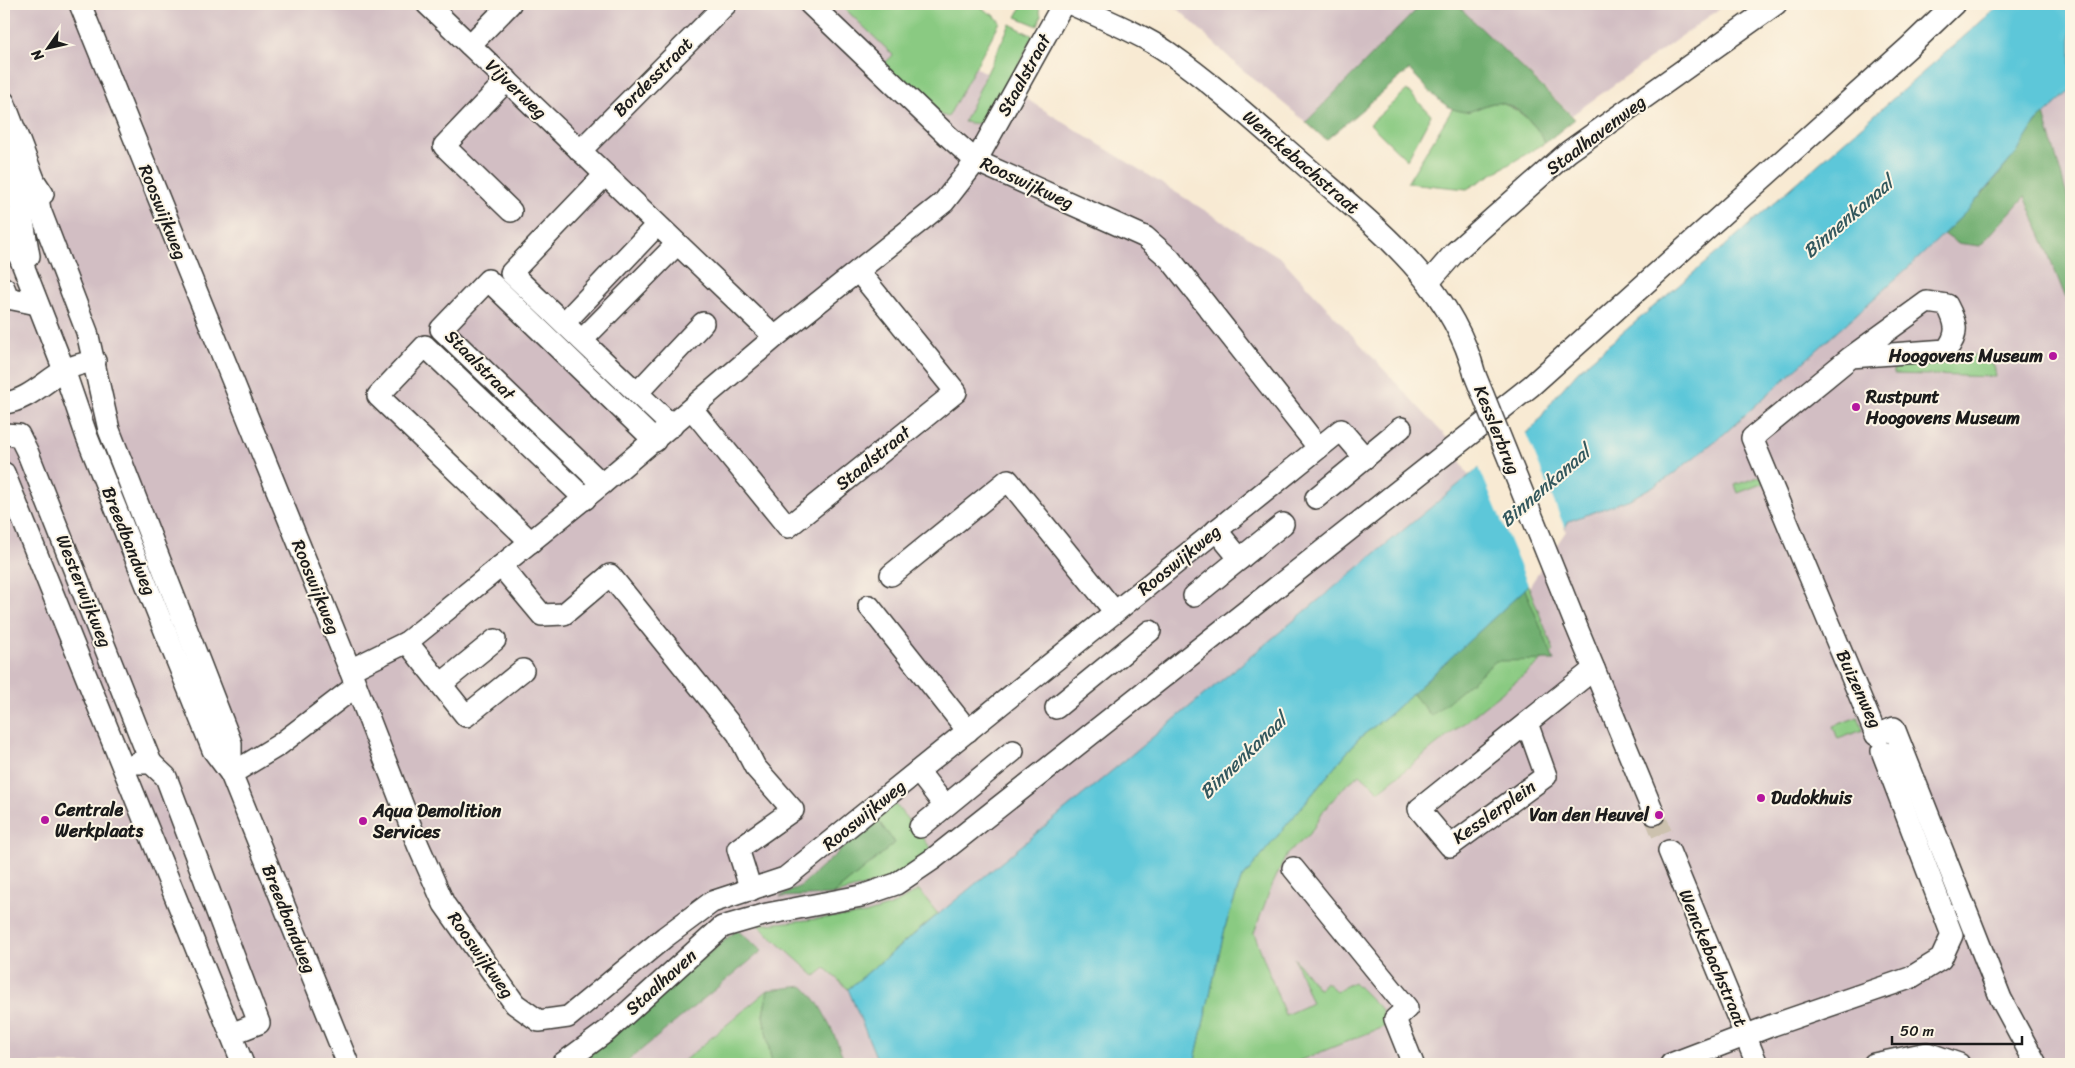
<svg xmlns="http://www.w3.org/2000/svg" width="2075" height="1068" viewBox="0 0 2075 1068" font-family="Sriracha,sans-serif">
	<rect width="100%" height="100%" fill="#fcf5e5"/>
	<filter id="ink" filterUnits="userSpaceOnUse"><feTurbulence type="fractalNoise" baseFrequency=".02" numOctaves="2"/><feDisplacementMap in="SourceGraphic" scale="10" xChannelSelector="R" yChannelSelector="G"/><feConvolveMatrix kernelMatrix="1 2 1 2 8 2 1 2 1" color-interpolation-filters="sRGB"/></filter>
	<filter id="wash" filterUnits="userSpaceOnUse"><feTurbulence type="fractalNoise" baseFrequency=".0096" numOctaves="4" result="noise"/><feDisplacementMap in="SourceGraphic" scale="20" xChannelSelector="R" yChannelSelector="G"/><feGaussianBlur stdDeviation="1.12" result="paint"/><feColorMatrix in="noise" values="0 0 0 0 0 0 0 0 0 0 0 0 0 0 0 0 0 1.4 0 .05"/><feComposite in="paint" operator="in"/></filter>
	<g filter="url(#wash)">
		<rect width="100%" height="100%" fill="#f8ead3"/>
		<g fill="#d2bec3">
			<polygon points="4,4 896,4 945,48 1281,258 1447,438 1487,508 2071,58 2071,1064 4,1064"/>
			<polygon points="1173,4 1422,4 1306,122 1238,66"/>
			<polygon points="1456,4 1726,4 1572,115"/>
		</g>
		<g fill="#8aca82" stroke="#53734f">
			<polygon points="840,4 974,4 995,16 1000,22 948,117 941,115 883,65 893,55"/>
			<polygon points="1023,4 1038,4 1041,16 1038,26 1016,17"/>
			<path d="M1010 24 1033 36C1024 52 996 119 980 123 976 124 969 123 964 122Z"/>
			<polygon points="1407,90 1431,115 1407,160 1370,124"/>
			<path d="M1497 102C1517 107 1537 124 1545 143L1467 189 1407 183 1453 108C1469 116 1481 105 1497 102Z"/>
			<polygon points="1975,355 1994,365 1996,377 1894,374 1893,364"/>
			<polygon points="1761,476 1764,483 1738,493 1735,485"/>
			<polygon points="1528,585 1554,651 1379,791 1360,774 1344,787 1323,811 1310,834 1287,854 1270,890 1254,933 1285,1015 1312,1003 1294,958 1319,990 1326,982 1336,991 1354,982 1381,1009 1388,1025 1291,1064 1194,1064 1226,924 1241,880 1358,739 1391,713"/>
			<polygon points="1858,717 1863,730 1838,739 1833,726"/>
			<polygon points="895,804 935,853 911,873 832,895 895,843 876,818"/>
			<polygon points="919,890 938,914 848,989 825,968 815,976 758,925 865,914 891,906"/>
			<polygon points="768,990 763,1015 772,1064 680,1064"/>
		</g>
		<g fill="#6fae70" stroke="#466546">
			<path d="M1422 4H1456L1575 119 1545 143C1537 124 1511 97 1489 104 1479 107 1470 114 1459 111 1439 106 1424 83 1409 70L1326 140 1306 122Z"/>
			<path d="M2044 114 2071 210V311L2025 196 1980 246 1957 243 1944 234C1970 209 1995 181 2016 152 2026 140 2032 125 2044 114Z"/>
			<polygon points="1525,589 1554,660 1496,661 1431,716 1412,693"/>
			<polygon points="876,818 895,843 832,895 780,897 802,885"/>
			<polygon points="737,930 762,951 624,1064 574,1064"/>
			<path d="M803 986C824 1004 835 1038 846 1064H772L763 1015 768 990Z"/>
		</g>
		<polygon fill="#5dc7d9" stroke="#3c727a" points="2001,4 2071,4 2071,90 2036,122 2017,152 1968,210 1923,254 1724,434 1668,478 1630,499 1569,521 1525,589 1391,713 1358,739 1241,880 1226,924 1194,1064 879,1064 848,989 1476,470 1534,427 1555,397 1580,369 1718,252"/>
		<polygon fill="#f8ead3" points="1525,431 1566,531 1529,587 1478,465"/>
	</g>
	<g filter="url(#ink)">
		<g fill="none" stroke-linecap="round" stroke-linejoin="round">
			<polyline stroke="#ccc1ae" stroke-width="21" stroke-dasharray="21 11" stroke-linecap="butt" points="1654,814 1669,851"/>
			<defs>
				<g id="minor">
					<polyline points="80,4 350,670 418,845 444,904 515,1004 539,1021 568,1017 665,937 712,902 785,878 1341,430 1365,458"/>
					<polyline points="427,4 775,337"/>
					<polyline points="810,4 947,135 976,161 1145,237 1170,259 1318,447"/>
					<path d="M1071 4C1101 18 1142 34 1169 53 1216 86 1258 125 1301 162 1370 223 1451 281 1475 375"/>
					<polyline points="470,45 510,4"/>
					<polyline points="507,80 444,146 511,211"/>
					<polyline points="4,102 35,182 43,194"/>
					<polyline points="4,144 17,187 29,256"/>
					<polyline points="580,151 726,4"/>
					<polyline points="605,175 511,273 637,393"/>
					<polyline points="35,182 40,210 87,332 109,430 231,743 231,774"/>
					<polyline points="4,217 64,370 87,437 213,750 231,774 348,1064"/>
					<polyline points="1429,282 1455,252 1568,152 1776,4"/>
					<polyline points="4,288 8,298 37,304"/>
					<polyline points="564,323 657,225"/>
					<polyline points="582,340 677,244"/>
					<path d="M1851 357 1946 350C1960 334 1956 322 1947 305L1927 302 1851 357 1752 438 1876 735 1894 728 2001 999 2036 1064"/>
					<path d="M4 403C27 401 45 381 65 370 74 365 84 363 95 361"/>
					<polyline points="692,409 788,527 956,392 858,271"/>
					<polyline points="672,426 637,393 703,323"/>
					<polyline points="4,434 19,435 27,451 151,763"/>
					<polyline points="4,473 243,1064"/>
					<polyline points="602,484 441,329 488,280 655,441"/>
					<polyline points="1316,498 1401,428"/>
					<polyline points="1216,530 1240,559"/>
					<polyline points="531,542 378,396 425,346 585,499"/>
					<polyline points="501,566 542,615 564,614 610,575 738,734 755,767 793,810 738,849 751,890"/>
					<polyline points="891,575 1008,480 1115,612"/>
					<polyline points="1194,596 1283,524"/>
					<polyline points="869,606 968,731"/>
					<polyline points="1575,623 1654,814"/>
					<polyline points="407,642 466,716 523,670"/>
					<polyline points="350,670 407,642 602,484 775,337 944,202 976,161 1063,4"/>
					<polyline points="441,684 495,640"/>
					<polyline points="1056,708 1150,631"/>
					<polyline points="1527,723 1546,776 1450,846 1419,809 1594,669"/>
					<polyline points="137,763 151,763 166,777 259,1023 231,1034"/>
					<polyline points="918,771 945,806"/>
					<polyline points="231,774 279,745 356,686"/>
					<polyline points="920,827 1013,751"/>
					<polyline points="1669,851 1757,1064"/>
					<polyline points="1293,868 1407,1008 1395,1019 1413,1064"/>
					<polyline points="562,1064 607,1031 722,927 767,914 861,896 896,884 933,859 1531,386 1909,47 1954,4"/>
					<polyline points="1671,1064 1773,1025 1910,978 1941,959 1952,935 1882,751"/>
					<polyline points="1874,1064 1927,1053 1959,1064"/>
				</g>
			</defs>
			<use href="#minor" stroke="#3d3b37" stroke-width="24"/>
			<use href="#minor" stroke="#fff" stroke-width="21"/>
			<defs>
				<polyline id="minor-bridge" points="1475,375 1575,623"/>
			</defs>
			<use href="#minor-bridge" stroke="#3d3b37" stroke-width="24" stroke-linecap="butt"/>
			<use href="#minor-bridge" stroke="#fff" stroke-width="21"/>
		</g>
	</g>
	<g fill="#b5179e" stroke="#fcf5e5" stroke-width="2">
		<circle cx="2053" cy="356" r="5"/>
		<circle cx="1856" cy="407" r="5"/>
		<circle cx="1761" cy="798" r="5"/>
		<circle cx="1659" cy="815" r="5"/>
		<circle cx="45" cy="820" r="5"/>
		<circle cx="363" cy="821" r="5"/>
	</g>
	<g text-anchor="middle" dominant-baseline="central" stroke-width="4" stroke-linejoin="round" paint-order="stroke">
		<g font-size="18" fill="#1c1c1c" stroke="#fcf5e5">
			<text transform="translate(1024 75) rotate(-61)">Staalstraat</text>
			<text transform="translate(653 77) rotate(-45)">Bordesstraat</text>
			<text transform="translate(516 89) rotate(44)">Vijverweg</text>
			<text transform="translate(1596 135) rotate(-37)">Staalhavenweg</text>
			<text transform="translate(1301 162) rotate(41)">Wenckebachstraat</text>
			<text transform="translate(1027 183) rotate(25)">Rooswijkweg</text>
			<text transform="translate(163 212) rotate(68)">Rooswijkweg</text>
			<text transform="translate(480 365) rotate(45)">Staalstraat</text>
			<text transform="translate(1497 430) rotate(68)">Kesslerbrug</text>
			<text transform="translate(873 458) rotate(-39)">Staalstraat</text>
			<text transform="translate(129 541) rotate(68)">Breedbandweg</text>
			<text transform="translate(1179 560) rotate(-39)">Rooswijkweg</text>
			<text transform="translate(316 587) rotate(68)">Rooswijkweg</text>
			<text transform="translate(84 591) rotate(68)">Westerwijkweg</text>
			<text transform="translate(1859 689) rotate(65)">Buizenweg</text>
			<text transform="translate(1494 812) rotate(-35)">Kesslerplein</text>
			<text transform="translate(864 815) rotate(-39)">Rooswijkweg</text>
			<text transform="translate(289 919) rotate(68)">Breedbandweg</text>
			<text transform="translate(481 955) rotate(55)">Rooswijkweg</text>
			<text transform="translate(1713 958) rotate(67)">Wenckebachstraat</text>
			<text transform="translate(661 982) rotate(-42)">Staalhaven</text>
		</g>
		<g font-size="18" font-weight="bold" fill="#1c1c1c" stroke="#fcf5e5" text-anchor="start">
			<text x="2043" y="356" text-anchor="end">Hoogovens Museum</text>
			<text x="1866" y="397">Rustpunt<tspan x="1866" dy="21">Hoogovens Museum</tspan></text>
			<text x="1771" y="798">Dudokhuis</text>
			<text x="55" y="810">Centrale<tspan x="55" dy="21">Werkplaats</tspan></text>
			<text x="373" y="811">Aqua Demolition<tspan x="373" dy="21">Services</tspan></text>
			<text x="1649" y="815" text-anchor="end">Van den Heuvel</text>
		</g>
		<g font-size="19" font-style="italic" fill="#33585e" stroke="#fcf5e5">
			<text transform="translate(1848 217) rotate(-41)">Binnenkanaal</text>
			<text transform="translate(1545 486) rotate(-41)">Binnenkanaal</text>
			<text transform="translate(1243 756) rotate(-44)">Binnenkanaal</text>
		</g>
	</g>
	<rect width="2075" height="1068" fill="none" stroke="#fcf5e5" stroke-width="20"/>
	<g transform="translate(48 48) rotate(236)" stroke="#fcf5e5" stroke-width="4" paint-order="stroke">
	<path d="M0-4L9 19L0 12L-9 19Z" fill="#1c1c1c"/>
	<text y="-8" font-size="14" font-weight="bold" text-anchor="middle" fill="#1c1c1c">N</text>
	</g>
	<path d="M1892 1036v8h130v-8" fill="none" stroke="#1c1c1c" stroke-width="2.5"/>
	<text x="1900" y="1036" font-size="15" fill="#1c1c1c" stroke="#fcf5e5" stroke-width="4" paint-order="stroke">50 m</text>
</svg>
